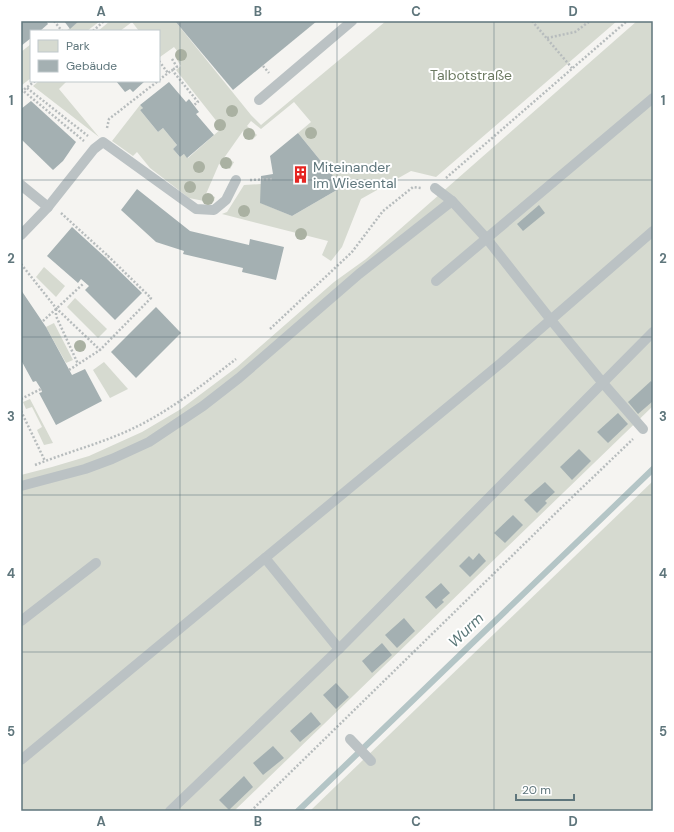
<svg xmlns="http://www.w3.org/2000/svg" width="674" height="832" viewBox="0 0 674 832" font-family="'DM Sans',sans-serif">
	<rect width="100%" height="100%" fill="#f5f4f1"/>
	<g fill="#d6dad0">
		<polygon points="79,21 100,21 87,31 66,31"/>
		<polygon points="110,21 175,21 251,115 261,125 386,21 617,21 436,177 411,171 361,199 342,247 331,261 322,255 328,241 222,214 227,212 244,185 261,184 261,203 292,216 342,187 298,133 311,122 294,102 261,129 251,121 247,126 257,135 252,140 243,131 224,158 234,162 230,169 219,164 206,194 215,197 214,201 209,202 189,198 150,168 137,152 133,156 112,141 140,105 143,108 140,110 158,132 163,128 177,145 173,149 180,157 184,154 188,158 222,128 176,70 181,66 177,60 182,57 174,47 160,57 159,56 159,31 139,31 132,22 120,31 98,31"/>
		<polygon points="637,21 653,21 653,406 234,811 21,811 21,475 52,467 89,456 142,432 181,409 237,367 334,282 366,259"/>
		<polygon points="31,44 31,78 22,85 21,84 21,52"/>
		<polygon points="39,81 67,81 59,89 99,137 33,86"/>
		<polygon points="44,267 65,286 56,297 36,277"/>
		<polygon points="75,298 107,329 98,338 67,307"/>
		<polygon points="54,323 73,360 66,363 46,327"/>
		<polygon points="104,362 128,389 110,398 93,370"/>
		<polygon points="30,399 53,443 44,445 37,430 42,427 32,407 26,409 23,402"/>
		<polygon points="653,481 653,811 310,811"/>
	</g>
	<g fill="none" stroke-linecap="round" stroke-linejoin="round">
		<polyline stroke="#b4c5c6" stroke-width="6" points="298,811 653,469"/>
	</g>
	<g fill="#a4b0b2">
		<polygon points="21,21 46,21 48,24 40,31 31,31 31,38 21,46"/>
		<polygon points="64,21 79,21 70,29"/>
		<polygon points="175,21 317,21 233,90"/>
		<polygon points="116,81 145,81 133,92 130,89 125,92"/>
		<polygon points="169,82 186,102 189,99 199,112 196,114 214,135 187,158 184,154 180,157 173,149 177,145 163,128 158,132 140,110 143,108 140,105"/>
		<polygon points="31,101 76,142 63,161 53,170 21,139 21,109"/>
		<polygon points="298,133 342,187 292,216 260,203 261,176 273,174 270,156"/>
		<polygon points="137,189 190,231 249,245 250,239 284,247 276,280 242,272 243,268 183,254 184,251 156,242 121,210"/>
		<polygon points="539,205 545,213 523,231 517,224"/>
		<polygon points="72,227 106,258 142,293 115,320 85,290 89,286 81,279 78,283 47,256"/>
		<polygon points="21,290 46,327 72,375 85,369 102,401 56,425 39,393 42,392 41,389 36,381 33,382 21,360"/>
		<polygon points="156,307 181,333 136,378 111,352"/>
		<polygon points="651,381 653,384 653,401 638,414 628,402"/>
		<polygon points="618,413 628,424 608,443 597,432"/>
		<polygon points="579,449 591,461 572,480 560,467"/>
		<polygon points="545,482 555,492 545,501 547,503 537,513 524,500"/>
		<polygon points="513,515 523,525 505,543 494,533"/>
		<polygon points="479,553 486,561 470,577 459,566 469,556 473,560"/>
		<polygon points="441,583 450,593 442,600 444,602 436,609 425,597"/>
		<polygon points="404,618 415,631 397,648 385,635"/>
		<polygon points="382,643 392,655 372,673 362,661"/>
		<polygon points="336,683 349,697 336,709 323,695"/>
		<polygon points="311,712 321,724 300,742 290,731"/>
		<polygon points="273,746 284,758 263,775 253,763"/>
		<polygon points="244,776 253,787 229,810 219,800"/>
	</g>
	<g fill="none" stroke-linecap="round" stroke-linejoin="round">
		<g stroke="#b7bcbd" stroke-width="2.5" stroke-dasharray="2 2" stroke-linecap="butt">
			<polyline points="54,21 62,31"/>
			<polyline points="532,21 572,68"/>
			<polyline points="93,31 104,21"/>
			<polyline points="547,38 575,32 590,21"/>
			<polyline points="172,59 177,67 172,70"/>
			<polyline points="159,61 168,73"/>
			<polyline points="263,66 269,73"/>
			<polyline points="159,80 172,70 198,102 194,105"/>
			<polyline points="27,88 88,136"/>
			<polyline points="21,89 84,141"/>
			<polyline points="21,92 35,81"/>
			<polyline points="107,128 109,119 158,81"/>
			<polyline points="446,178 627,21"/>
			<polyline points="250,180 274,179"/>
			<polyline points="61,213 108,256"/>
			<polyline points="21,264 56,308 100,350"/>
			<polyline points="56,309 56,316 78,364"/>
			<polyline points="43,321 84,283"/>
			<polyline points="270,329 352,252 383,211 413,187 421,188"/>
			<polyline points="69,370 100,350 151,298 108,256 106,258"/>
			<polyline points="21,399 41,389"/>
			<polyline points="21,411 45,461"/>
			<path d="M35 465C70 451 107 442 140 425 175 407 205 383 236 359"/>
			<polyline points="251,811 563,506 633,439"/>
		</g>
		<g stroke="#bbc2c4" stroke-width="10">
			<polyline points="259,100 352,21"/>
			<polyline points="21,185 48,207"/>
			<polyline points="435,188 452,201 487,239 551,320 602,382 643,429"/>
			<polyline points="21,235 48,207 94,149 103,142 196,209 214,210 226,200 236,180"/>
			<polyline points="436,281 653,98"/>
			<polyline points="21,486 85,469 112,459 149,442 203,406 239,378 359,274 452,201"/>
			<polyline points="21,621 96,563"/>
			<polyline points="339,649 265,558 501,363 653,231"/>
			<polyline points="350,739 371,761"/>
			<polyline points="21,760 265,558"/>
			<polyline points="170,811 339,649 653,332"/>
		</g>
	</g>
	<g fill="#aab1a2">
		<circle cx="181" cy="55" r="6"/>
		<circle cx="232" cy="111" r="6"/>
		<circle cx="220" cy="125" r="6"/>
		<circle cx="311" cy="133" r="6"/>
		<circle cx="249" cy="134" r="6"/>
		<circle cx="226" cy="163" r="6"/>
		<circle cx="199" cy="167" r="6"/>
		<circle cx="190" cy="187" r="6"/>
		<circle cx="208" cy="199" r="6"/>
		<circle cx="244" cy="211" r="6"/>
		<circle cx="301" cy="234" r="6"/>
		<circle cx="80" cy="346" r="6"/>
	</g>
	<path fill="none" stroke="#5f767c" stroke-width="1" stroke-opacity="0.55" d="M180 21V811M337 21V811M494 21V811M21 180H653M21 337H653M21 495H653M21 652H653"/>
	<defs>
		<symbol id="building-bare" viewBox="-9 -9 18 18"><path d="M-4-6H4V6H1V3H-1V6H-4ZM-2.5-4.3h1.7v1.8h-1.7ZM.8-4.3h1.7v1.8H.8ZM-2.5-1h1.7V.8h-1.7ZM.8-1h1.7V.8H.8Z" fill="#e52421" stroke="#fff" stroke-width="2.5" paint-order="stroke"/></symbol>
	</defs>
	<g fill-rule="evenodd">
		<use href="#building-bare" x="288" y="162" width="25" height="25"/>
	</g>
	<g text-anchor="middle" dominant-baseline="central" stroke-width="4" stroke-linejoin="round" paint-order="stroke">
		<g font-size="14" fill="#6c7a62" stroke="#fff">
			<text x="471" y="75">Talbotstraße</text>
		</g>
		<g font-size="14" fill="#5f767c" stroke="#fff" text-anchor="start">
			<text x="313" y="167">Miteinander<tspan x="313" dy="16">im Wiesental</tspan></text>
		</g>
		<g font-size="15" font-style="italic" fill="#5a7778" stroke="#fff">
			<text transform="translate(466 630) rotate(-44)">Wurm</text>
		</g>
	</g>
	<rect width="674" height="832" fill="none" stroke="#ffffff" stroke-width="44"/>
	<rect x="30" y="30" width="130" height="52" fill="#ffffff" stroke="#bfc8cb"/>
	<rect x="38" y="40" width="20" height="12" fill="#d6dad0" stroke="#bfc8cb"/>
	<text x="66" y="50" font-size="12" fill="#5f767c">Park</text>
	<rect x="38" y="60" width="20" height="12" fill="#a4b0b2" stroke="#bfc8cb"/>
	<text x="66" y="70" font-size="12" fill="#5f767c">Gebäude</text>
	<path d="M516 794v6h58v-6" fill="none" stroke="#5f767c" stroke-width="2"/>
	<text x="522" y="794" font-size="12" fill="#5f767c" stroke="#ffffff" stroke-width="3" paint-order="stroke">20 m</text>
	<rect x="22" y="22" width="630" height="788" fill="none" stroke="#5f767c" stroke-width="1.5"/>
	<g font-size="13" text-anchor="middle" font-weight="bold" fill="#5f767c">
		<text x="101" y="16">A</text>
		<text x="258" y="16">B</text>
		<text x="416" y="16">C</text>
		<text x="573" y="16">D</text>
		<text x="11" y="105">1</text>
		<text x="663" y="105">1</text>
		<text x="11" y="263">2</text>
		<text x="663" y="263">2</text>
		<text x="11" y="421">3</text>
		<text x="663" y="421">3</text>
		<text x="11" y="578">4</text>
		<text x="663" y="578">4</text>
		<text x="11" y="736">5</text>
		<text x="663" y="736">5</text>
		<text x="101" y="826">A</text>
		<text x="258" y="826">B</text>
		<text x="416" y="826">C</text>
		<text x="573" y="826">D</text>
	</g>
</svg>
